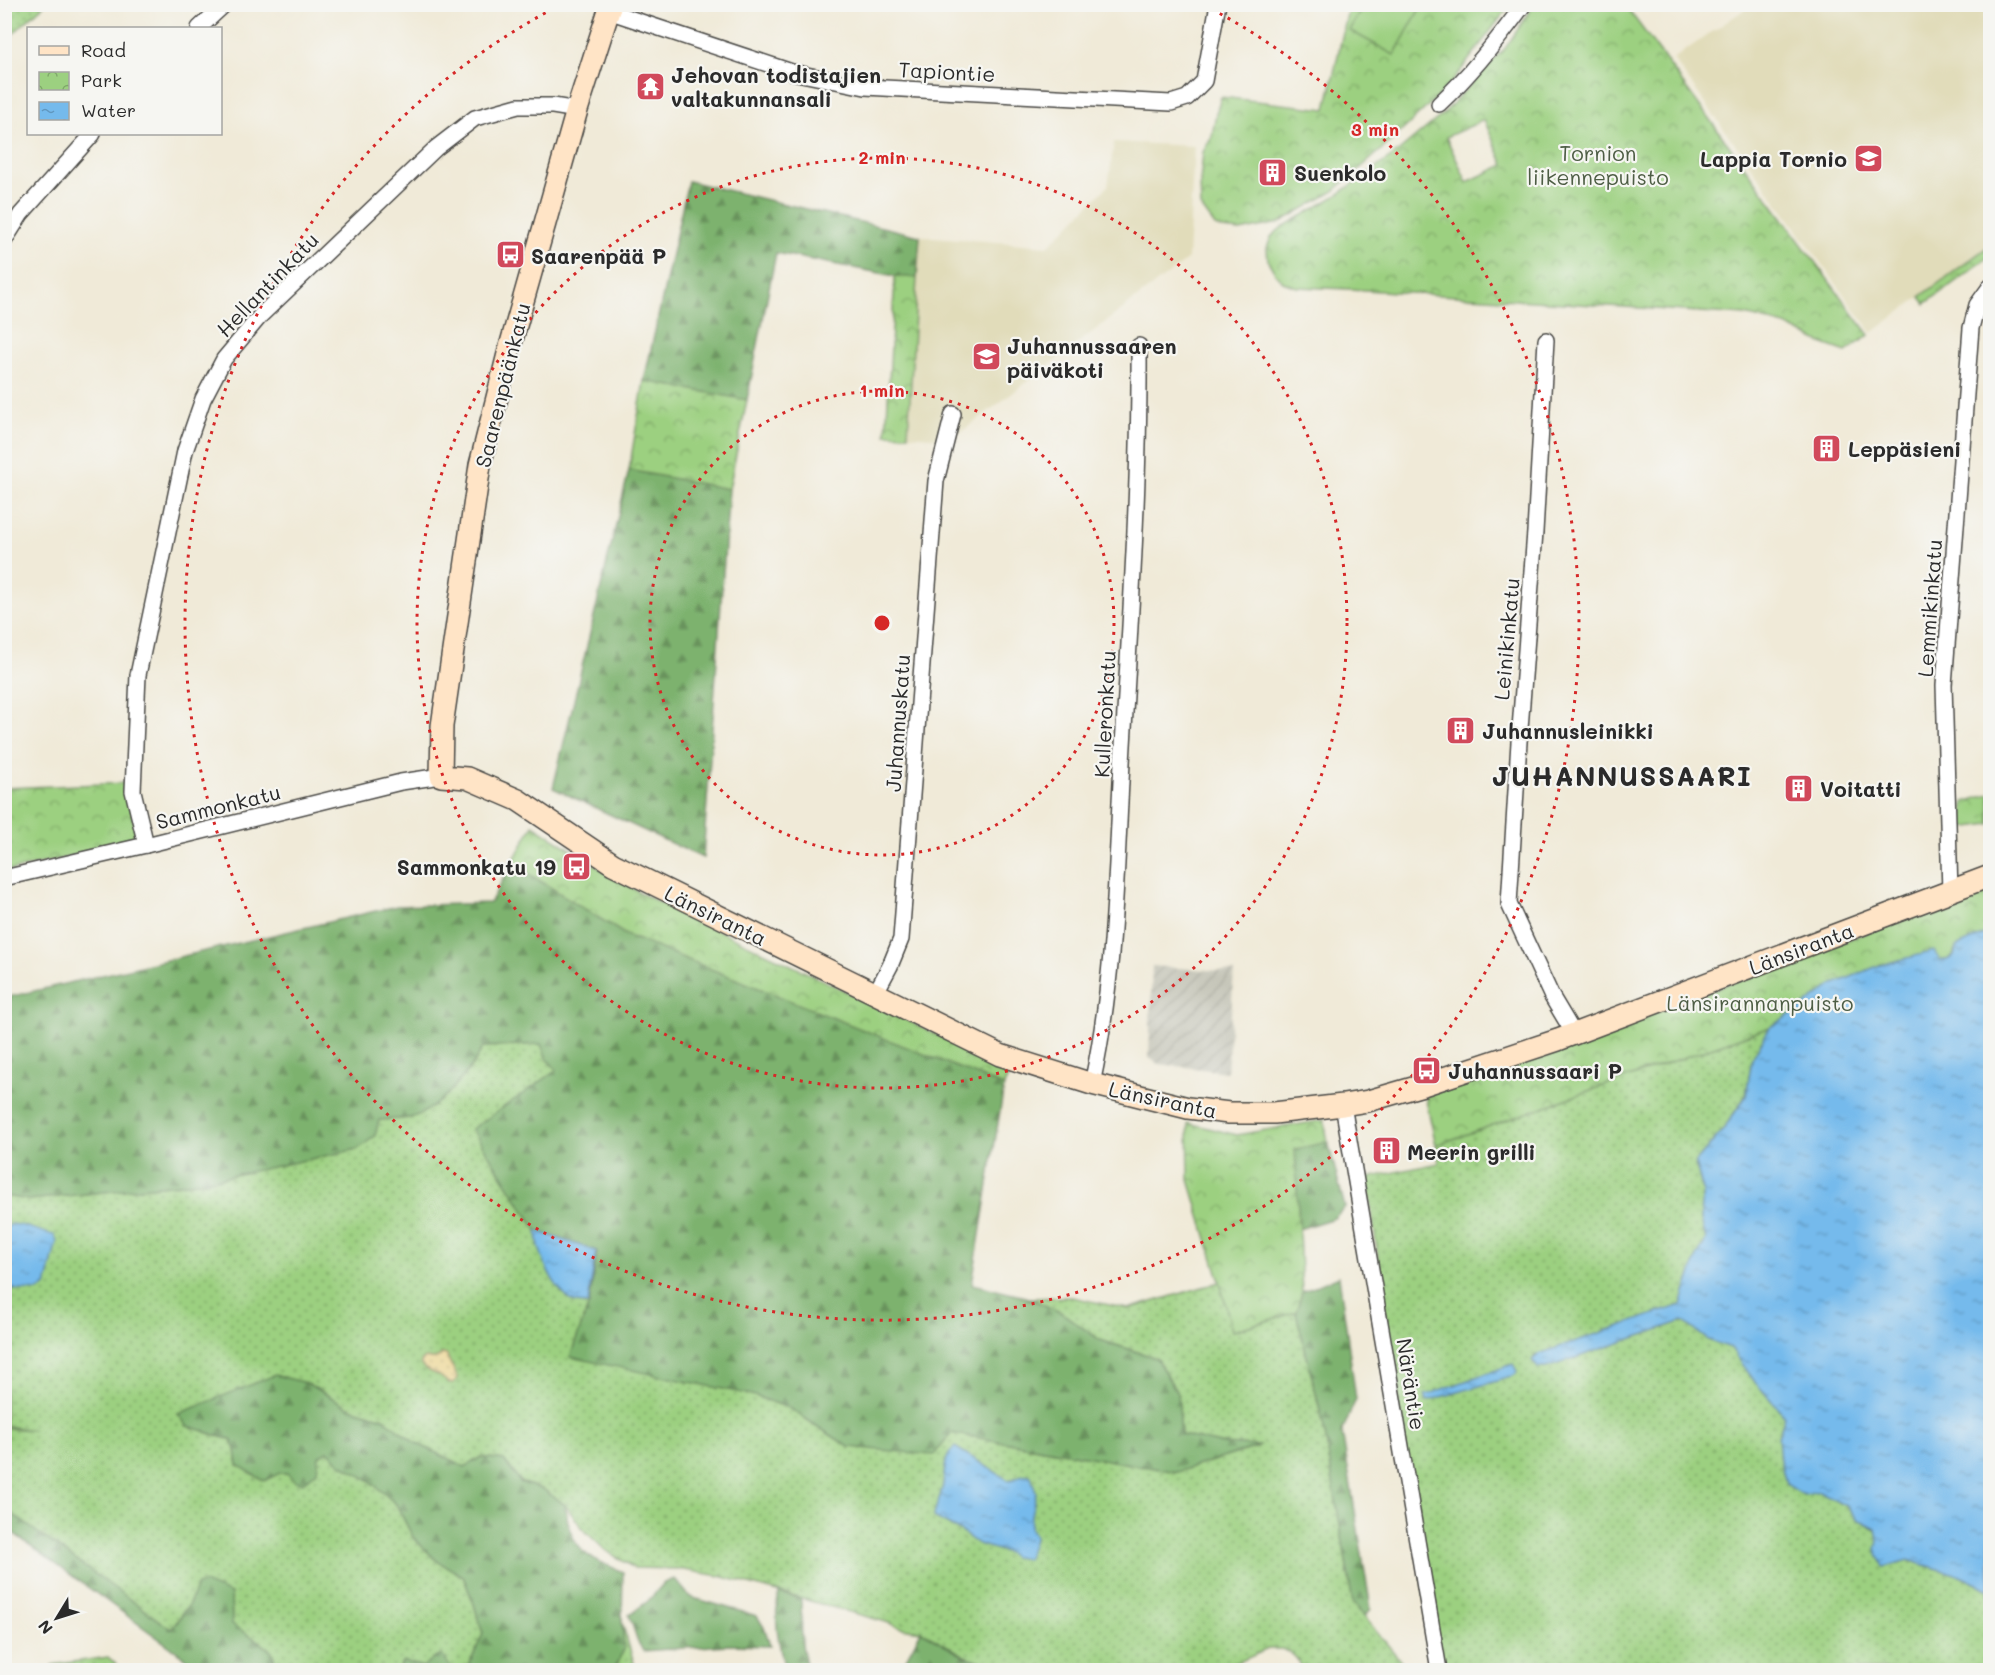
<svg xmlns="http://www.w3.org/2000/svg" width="1995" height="1675" viewBox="0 0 1995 1675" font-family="Mali,sans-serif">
	<defs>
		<pattern id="industrial-furrows" width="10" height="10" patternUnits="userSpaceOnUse" patternTransform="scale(1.5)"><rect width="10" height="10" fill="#c5c5b8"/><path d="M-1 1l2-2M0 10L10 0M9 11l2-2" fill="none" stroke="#a9a99e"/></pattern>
		<pattern id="grass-dots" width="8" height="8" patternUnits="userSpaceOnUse" patternTransform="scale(1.5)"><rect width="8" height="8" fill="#9cd080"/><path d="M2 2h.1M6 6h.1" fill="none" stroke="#7fa969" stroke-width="1.8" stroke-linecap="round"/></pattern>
		<pattern id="forest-firs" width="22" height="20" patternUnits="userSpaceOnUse" patternTransform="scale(1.5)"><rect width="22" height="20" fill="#7db26e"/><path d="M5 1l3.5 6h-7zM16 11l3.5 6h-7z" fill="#67915b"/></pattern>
		<pattern id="sand-dots" width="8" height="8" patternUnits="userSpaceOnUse" patternTransform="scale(1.5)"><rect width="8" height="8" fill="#eeda9e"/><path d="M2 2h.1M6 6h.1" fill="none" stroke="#cb8" stroke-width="1.8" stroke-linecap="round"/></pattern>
		<pattern id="park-crowns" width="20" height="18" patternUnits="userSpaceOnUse" patternTransform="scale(1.5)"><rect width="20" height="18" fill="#9cd080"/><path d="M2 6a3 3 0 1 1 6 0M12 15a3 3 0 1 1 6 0" fill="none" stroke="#7fa969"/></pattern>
		<pattern id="water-ripples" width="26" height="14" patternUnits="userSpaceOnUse" patternTransform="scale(1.5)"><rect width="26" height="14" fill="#75baec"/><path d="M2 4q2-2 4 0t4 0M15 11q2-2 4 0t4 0" fill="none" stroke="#6097bf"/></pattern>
	</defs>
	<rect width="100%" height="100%" fill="#f6f6f2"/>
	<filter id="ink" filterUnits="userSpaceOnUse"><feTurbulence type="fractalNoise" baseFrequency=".0167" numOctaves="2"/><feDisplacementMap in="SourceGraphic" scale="12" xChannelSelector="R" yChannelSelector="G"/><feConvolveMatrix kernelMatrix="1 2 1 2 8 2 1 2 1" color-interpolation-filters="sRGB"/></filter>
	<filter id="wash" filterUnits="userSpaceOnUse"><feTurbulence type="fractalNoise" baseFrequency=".008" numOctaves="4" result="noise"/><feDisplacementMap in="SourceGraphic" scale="24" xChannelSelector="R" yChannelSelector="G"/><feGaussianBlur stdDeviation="1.35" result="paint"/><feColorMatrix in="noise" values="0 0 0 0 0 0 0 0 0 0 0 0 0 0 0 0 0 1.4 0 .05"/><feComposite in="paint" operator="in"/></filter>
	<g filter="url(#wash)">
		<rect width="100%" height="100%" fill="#f0ead8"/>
		<g fill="#e1dcba">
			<polygon points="1751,5 1990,5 1990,256 1925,304 1920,297 1872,333 1673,59"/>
			<polygon points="1114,142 1194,146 1188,259 952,439 908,435 920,236 1048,246 1108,186"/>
		</g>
		<polygon fill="url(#industrial-furrows)" points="1152,966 1234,972 1227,1072 1159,1064 1149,1058"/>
		<g fill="url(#grass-dots)" stroke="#647e56" stroke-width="1.5">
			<polygon points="5,4 44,4 44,5 5,41"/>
			<polygon points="1770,1027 1752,1059 1746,1095 1723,1130 1695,1163 1703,1190 1701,1219 1706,1240 1697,1257 1681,1306 1534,1356 1546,1368 1683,1321 1708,1340 1731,1347 1755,1382 1785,1416 1778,1437 1802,1495 1819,1492 1848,1507 1858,1520 1876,1530 1884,1566 1908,1560 1956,1574 1990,1590 1990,1670 1435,1670 1367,1178 1439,1163 1436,1145"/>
			<path d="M541 1044 547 1059 557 1070 538 1232 597 1251 589 1304 571 1356 752 1395 789 1408 849 1447 950 1433 1177 1472 1258 1447 1220 1444 1181 1435 1178 1394 1156 1358 1100 1340 1062 1313 1029 1298 1072 1297 1128 1309 1220 1282 1233 1331 1296 1312 1323 1422 1353 1603 1406 1667 1386 1670H1302L1299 1661 1292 1654 1282 1649H1268L1241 1661 1220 1667 1172 1670H1005L965 1656 921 1631 901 1628 886 1622 720 1576 678 1569 634 1568 605 1550 584 1530 565 1505 544 1490 521 1482 504 1460 481 1457 465 1467 416 1443 383 1418 350 1408 306 1383 187 1426C203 1429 215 1438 231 1439L236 1449 238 1465 280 1473H288L295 1481 318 1455 328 1451 341 1464 369 1480 396 1504 413 1537 437 1561 463 1576 474 1604 483 1634 467 1670H452L442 1656 433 1659 423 1667 403 1662 397 1670H271C272 1666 275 1661 274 1656 273 1648 240 1631 232 1624L231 1594 197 1585 191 1601 171 1630 5 1509V1428L34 1430 5 1426V1196L29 1200 206 1181 379 1120 413 1117 474 1064 483 1047Z"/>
			<polygon points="622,1622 636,1670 614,1670 624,1649"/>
			<polygon points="108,1657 123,1670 53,1670 52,1665"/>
		</g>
		<g fill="url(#forest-firs)" stroke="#546e4c" stroke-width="1.5">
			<polygon points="688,181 920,236 917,278 895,276 776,253 747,400 644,381"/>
			<polygon points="629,470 729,489 703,858 553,788"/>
			<path d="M512 863 626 935 1004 1086 972 1284 1029 1298 1062 1313 1100 1340 1156 1358 1178 1394 1181 1435 1220 1444 1260 1446 1177 1472 951 1433 934 1455 849 1447 789 1408 752 1395 570 1357 589 1304 597 1251 538 1232 472 1129 557 1070 547 1059 541 1044 483 1047C470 1072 440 1108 413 1117 403 1120 390 1119 379 1120L375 1136 358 1149 206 1181 29 1200 5 1196 4 998 397 906 490 903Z"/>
			<polygon points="1328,1142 1345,1207 1334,1218 1299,1229 1295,1149"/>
			<polygon points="1339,1276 1356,1399 1342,1432 1371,1609 1365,1616 1353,1603 1323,1422 1296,1312 1302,1292"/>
			<path d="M275 1375 306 1383 350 1408 383 1418 416 1443 465 1467 481 1457 504 1460 520 1482 544 1490 565 1505C572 1552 582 1555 623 1572L622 1622 624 1649 614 1670H467L483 1634 474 1604 463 1576 437 1561 413 1537 396 1504 369 1480 341 1464 328 1451 319 1456 317 1471 303 1483 295 1481 287 1473H280L264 1481 238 1465 236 1449 231 1439C215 1437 203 1429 187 1426L178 1414Z"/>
			<path d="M5 1509 171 1629C183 1617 191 1602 197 1585L204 1583 231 1594 232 1624C241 1631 273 1648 274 1656 275 1661 272 1666 271 1670H202L5 1527Z"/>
			<polygon points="675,1579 690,1597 757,1616 765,1629 770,1646 727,1645 643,1651 638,1642 629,1615 648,1601 664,1583"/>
			<path d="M779 1593 801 1599 802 1645 807 1670H785C779 1644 773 1619 779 1593Z"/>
			<polygon points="921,1631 965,1656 1005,1670 900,1670"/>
			<polygon points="442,1655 452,1670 397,1670 403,1661 423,1667 433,1659"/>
		</g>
		<path fill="url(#sand-dots)" stroke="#8c8264" stroke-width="1.5" d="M442 1354 447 1355C449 1364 455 1369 457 1378L454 1383H449L438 1375 425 1369 421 1365V1361L426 1358C433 1360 437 1360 442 1354Z"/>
		<g fill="url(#park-crowns)" stroke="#647e56" stroke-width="1.5" fill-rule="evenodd">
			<polygon points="1349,5 1510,5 1450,85 1387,145 1334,191 1279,223 1240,231 1222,229 1215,226 1201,207 1200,182 1203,152 1212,136 1216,114 1221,97 1326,109"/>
			<path d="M1534 5H1625L1869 335 1846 352 1821 343 1785 325 1745 315 1350 289 1297 287 1283 282 1275 273 1268 261 1267 248 1271 237 1281 228 1337 195 1394 155 1443 114 1506 47ZM1484 120 1504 165 1467 182 1446 137Z"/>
			<polygon points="1990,245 1990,256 1925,304 1920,297"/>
			<polygon points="895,276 917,278 908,435 886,434"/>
			<polygon points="644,381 747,400 729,489 629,470"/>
			<polygon points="127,783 137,841 5,872 4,788"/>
			<polygon points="1990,794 1990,824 1963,828 1964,802"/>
			<polygon points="533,825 640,893 1011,1070 1004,1086 626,935 512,863"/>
			<polygon points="1990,887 1990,932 1988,932 1947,960 1940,960 1834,984 1804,1006 1770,1027 1436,1145 1425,1096"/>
			<polygon points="1324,1120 1328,1142 1295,1149 1302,1292 1296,1312 1232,1331 1220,1282 1189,1180 1188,1123 1237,1135"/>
		</g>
		<polygon fill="#9cd080" stroke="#647e56" stroke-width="1.5" points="1364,5 1422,5 1394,55 1349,30"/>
		<g fill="url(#water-ripples)" stroke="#50728c" stroke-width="1.5">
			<polygon points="1988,932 1990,932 1990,1590 1956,1574 1908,1560 1884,1567 1876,1549 1878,1541 1876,1529 1858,1520 1848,1507 1819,1492 1803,1495 1786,1484 1780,1460 1778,1437 1785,1416 1755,1382 1731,1348 1708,1340 1683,1321 1546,1368 1538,1368 1532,1360 1539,1354 1681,1305 1697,1257 1706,1240 1701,1219 1703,1190 1695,1163 1723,1130 1746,1096 1752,1059 1770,1027 1804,1006 1834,984 1880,965 1934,951 1940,960 1947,960 1954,956 1956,947"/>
			<path d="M11 1224C24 1224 40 1232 54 1235L57 1241 46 1286 38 1291 5 1289V1229Z"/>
			<path d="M537 1231 596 1251 588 1304C584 1304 578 1304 574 1302 554 1292 537 1252 537 1231Z"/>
			<polygon points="1513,1364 1517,1371 1516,1374 1511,1377 1427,1401 1425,1395 1429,1394"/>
			<path d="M955 1447 1008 1480C1016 1480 1023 1471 1031 1476L1036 1493 1031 1515 1030 1530 1035 1536 1027 1559 1013 1557 1008 1553 978 1544 960 1531 934 1517C935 1506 940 1499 942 1489 946 1473 942 1458 955 1447Z"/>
		</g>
	</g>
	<g filter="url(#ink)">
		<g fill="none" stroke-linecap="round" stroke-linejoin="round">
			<defs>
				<g id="street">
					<polyline points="608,11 792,72 865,87 1171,103 1187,98 1204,81 1218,4"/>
					<polyline points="199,28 225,4"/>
					<path d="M1439 104C1471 74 1498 40 1524 4"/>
					<polyline points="4,241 21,214 93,134"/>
					<polyline points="1546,340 1535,532 1519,742 1509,904 1552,997 1574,1034"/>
					<polyline points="146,845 133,791 138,675 185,451 203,399 224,359 261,315 436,148 475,118 518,106 553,106 577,110"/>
					<polyline points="4,878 146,845 401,782 441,776"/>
					<polyline points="1950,892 1944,685 1971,328 1977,305 1990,287"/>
					<polyline points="875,994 890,966 901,939 936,481 953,414"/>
					<path d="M1092 1084C1115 979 1116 870 1122 763 1130 624 1140 485 1139 346"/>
					<polyline points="1343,1105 1439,1670"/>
				</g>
				<polyline id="secondary" points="611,4 577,110 508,354 480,465 442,726 441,776 467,778 518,800 613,864 1000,1055 1092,1084 1188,1108 1229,1113 1274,1113 1343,1105 1368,1101 1423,1085 1558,1040 1990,876"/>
			</defs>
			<use href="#street" stroke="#494845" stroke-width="18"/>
			<use href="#secondary" stroke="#494845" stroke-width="24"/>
			<use href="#street" stroke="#fff" stroke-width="15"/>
			<use href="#secondary" stroke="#ffe4c6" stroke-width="21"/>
		</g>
	</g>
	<g fill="none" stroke="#d62828" stroke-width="3" stroke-dasharray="3 6">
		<circle cx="882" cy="623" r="232"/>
		<circle cx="882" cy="623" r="465"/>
		<path d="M1204 5A697 697 0 1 1 560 5"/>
	</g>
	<defs>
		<symbol id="temple-square" viewBox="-11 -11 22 22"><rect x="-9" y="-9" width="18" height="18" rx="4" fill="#d1495b" stroke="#f6f6f2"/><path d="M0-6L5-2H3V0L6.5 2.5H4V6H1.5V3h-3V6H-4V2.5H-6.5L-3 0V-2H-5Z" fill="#fff"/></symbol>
		<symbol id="school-square" viewBox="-11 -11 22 22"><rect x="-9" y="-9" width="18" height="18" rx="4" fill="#d1495b" stroke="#f6f6f2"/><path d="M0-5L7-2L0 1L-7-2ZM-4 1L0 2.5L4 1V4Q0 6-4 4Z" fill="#fff"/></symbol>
		<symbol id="building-square" viewBox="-11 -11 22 22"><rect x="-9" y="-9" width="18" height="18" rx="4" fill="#d1495b" stroke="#f6f6f2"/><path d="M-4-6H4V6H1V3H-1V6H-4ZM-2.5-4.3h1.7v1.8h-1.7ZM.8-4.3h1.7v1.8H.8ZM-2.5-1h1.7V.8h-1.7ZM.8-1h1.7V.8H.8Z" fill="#fff"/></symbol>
		<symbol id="bus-square" viewBox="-11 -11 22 22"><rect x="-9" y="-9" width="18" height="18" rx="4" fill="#d1495b" stroke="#f6f6f2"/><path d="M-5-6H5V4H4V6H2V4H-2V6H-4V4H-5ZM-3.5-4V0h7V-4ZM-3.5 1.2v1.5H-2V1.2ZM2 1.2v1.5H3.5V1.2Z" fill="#fff"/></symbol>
	</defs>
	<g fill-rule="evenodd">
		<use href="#temple-square" x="634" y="70" width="33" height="33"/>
		<use href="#school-square" x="1852" y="142" width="33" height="33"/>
		<use href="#building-square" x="1256" y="156" width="33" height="33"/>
		<use href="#bus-square" x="494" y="238" width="33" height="33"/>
		<use href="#school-square" x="970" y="340" width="33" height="33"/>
		<use href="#building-square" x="1810" y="432" width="33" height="33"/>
		<use href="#building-square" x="1444" y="714" width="33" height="33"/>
		<use href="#building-square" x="1782" y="772" width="33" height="33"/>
		<use href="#bus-square" x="560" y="850" width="33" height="33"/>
		<use href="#bus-square" x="1410" y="1054" width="33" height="33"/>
		<use href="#building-square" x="1370" y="1134" width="33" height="33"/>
	</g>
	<g text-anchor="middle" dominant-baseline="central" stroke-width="4.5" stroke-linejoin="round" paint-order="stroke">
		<g font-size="21" fill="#2b2b2b" stroke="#f6f6f2">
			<text transform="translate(947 71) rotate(3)">Tapiontie</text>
			<text transform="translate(267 284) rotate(-46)">Hellantinkatu</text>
			<text transform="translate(502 385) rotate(-76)">Saarenpäänkatu</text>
			<text transform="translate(1929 608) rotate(-86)">Lemmikinkatu</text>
			<text transform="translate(1506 639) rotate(-85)">Leinikinkatu</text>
			<text transform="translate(1104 714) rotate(-87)">Kulleronkatu</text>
			<text transform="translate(897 723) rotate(-86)">Juhannuskatu</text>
			<text transform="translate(218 806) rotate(-14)">Sammonkatu</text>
			<text transform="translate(716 915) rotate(26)">Länsiranta</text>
			<text transform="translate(1801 948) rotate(-21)">Länsiranta</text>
			<text transform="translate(1163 1099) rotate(12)">Länsiranta</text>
			<text transform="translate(1412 1384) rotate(81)">Näräntie</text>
		</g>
		<g font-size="21" font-weight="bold" fill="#2b2b2b" stroke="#f6f6f2" text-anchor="start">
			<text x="671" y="74">Jehovan todistajien<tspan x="671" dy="24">valtakunnansali</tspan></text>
			<text x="1847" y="158" text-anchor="end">Lappia Tornio</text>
			<text x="1294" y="172">Suenkolo</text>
			<text x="531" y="255">Saarenpää P</text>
			<text x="1007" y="345">Juhannussaaren<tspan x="1007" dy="24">päiväkoti</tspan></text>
			<text x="1848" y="448">Leppäsieni</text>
			<text x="1482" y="730">Juhannusleinikki</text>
			<text x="1820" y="788">Voitatti</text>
			<text x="556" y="866" text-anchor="end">Sammonkatu 19</text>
			<text x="1448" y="1070">Juhannussaari P</text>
			<text x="1407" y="1151">Meerin grilli</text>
		</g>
		<g font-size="21" fill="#4d5d44" stroke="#f6f6f2">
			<text x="1598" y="152">Tornion<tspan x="1598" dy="24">liikennepuisto</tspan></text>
			<text x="1760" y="1002">Länsirannanpuisto</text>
		</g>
		<g font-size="27" font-weight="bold" letter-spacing="1.5" fill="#2b2b2b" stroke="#f6f6f2">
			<text x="1622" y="775">JUHANNUSSAARI</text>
		</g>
	</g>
	<circle cx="882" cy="623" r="9" fill="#d62828" stroke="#f6f6f2" stroke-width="3"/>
	<g font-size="18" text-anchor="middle" font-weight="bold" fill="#d62828" stroke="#f6f6f2" stroke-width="4.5" stroke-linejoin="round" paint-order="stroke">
		<text x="1375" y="136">3 min</text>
		<text x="882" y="164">2 min</text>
		<text x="882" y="397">1 min</text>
	</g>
	<rect width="1995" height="1675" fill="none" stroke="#f6f6f2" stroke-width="24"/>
	<rect x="27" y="27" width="195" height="108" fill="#f6f6f2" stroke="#a5a5a2" stroke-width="1.5"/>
	<rect x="39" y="46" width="30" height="9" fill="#ffe4c6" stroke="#a5a5a2" stroke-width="1.5"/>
	<text x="81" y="57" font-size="18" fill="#2b2b2b">Road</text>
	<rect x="39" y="72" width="30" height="18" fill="url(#park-crowns)" stroke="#a5a5a2" stroke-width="1.5"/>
	<text x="81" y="87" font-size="18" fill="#2b2b2b">Park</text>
	<rect x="39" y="102" width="30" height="18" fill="url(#water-ripples)" stroke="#a5a5a2" stroke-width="1.5"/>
	<text x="81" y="117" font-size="18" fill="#2b2b2b">Water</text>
	<g transform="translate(57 1618) rotate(232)" stroke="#f6f6f2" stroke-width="4.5" paint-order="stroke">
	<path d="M0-4.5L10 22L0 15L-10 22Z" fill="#2b2b2b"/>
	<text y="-9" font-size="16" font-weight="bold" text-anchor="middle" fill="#2b2b2b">N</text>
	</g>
</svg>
